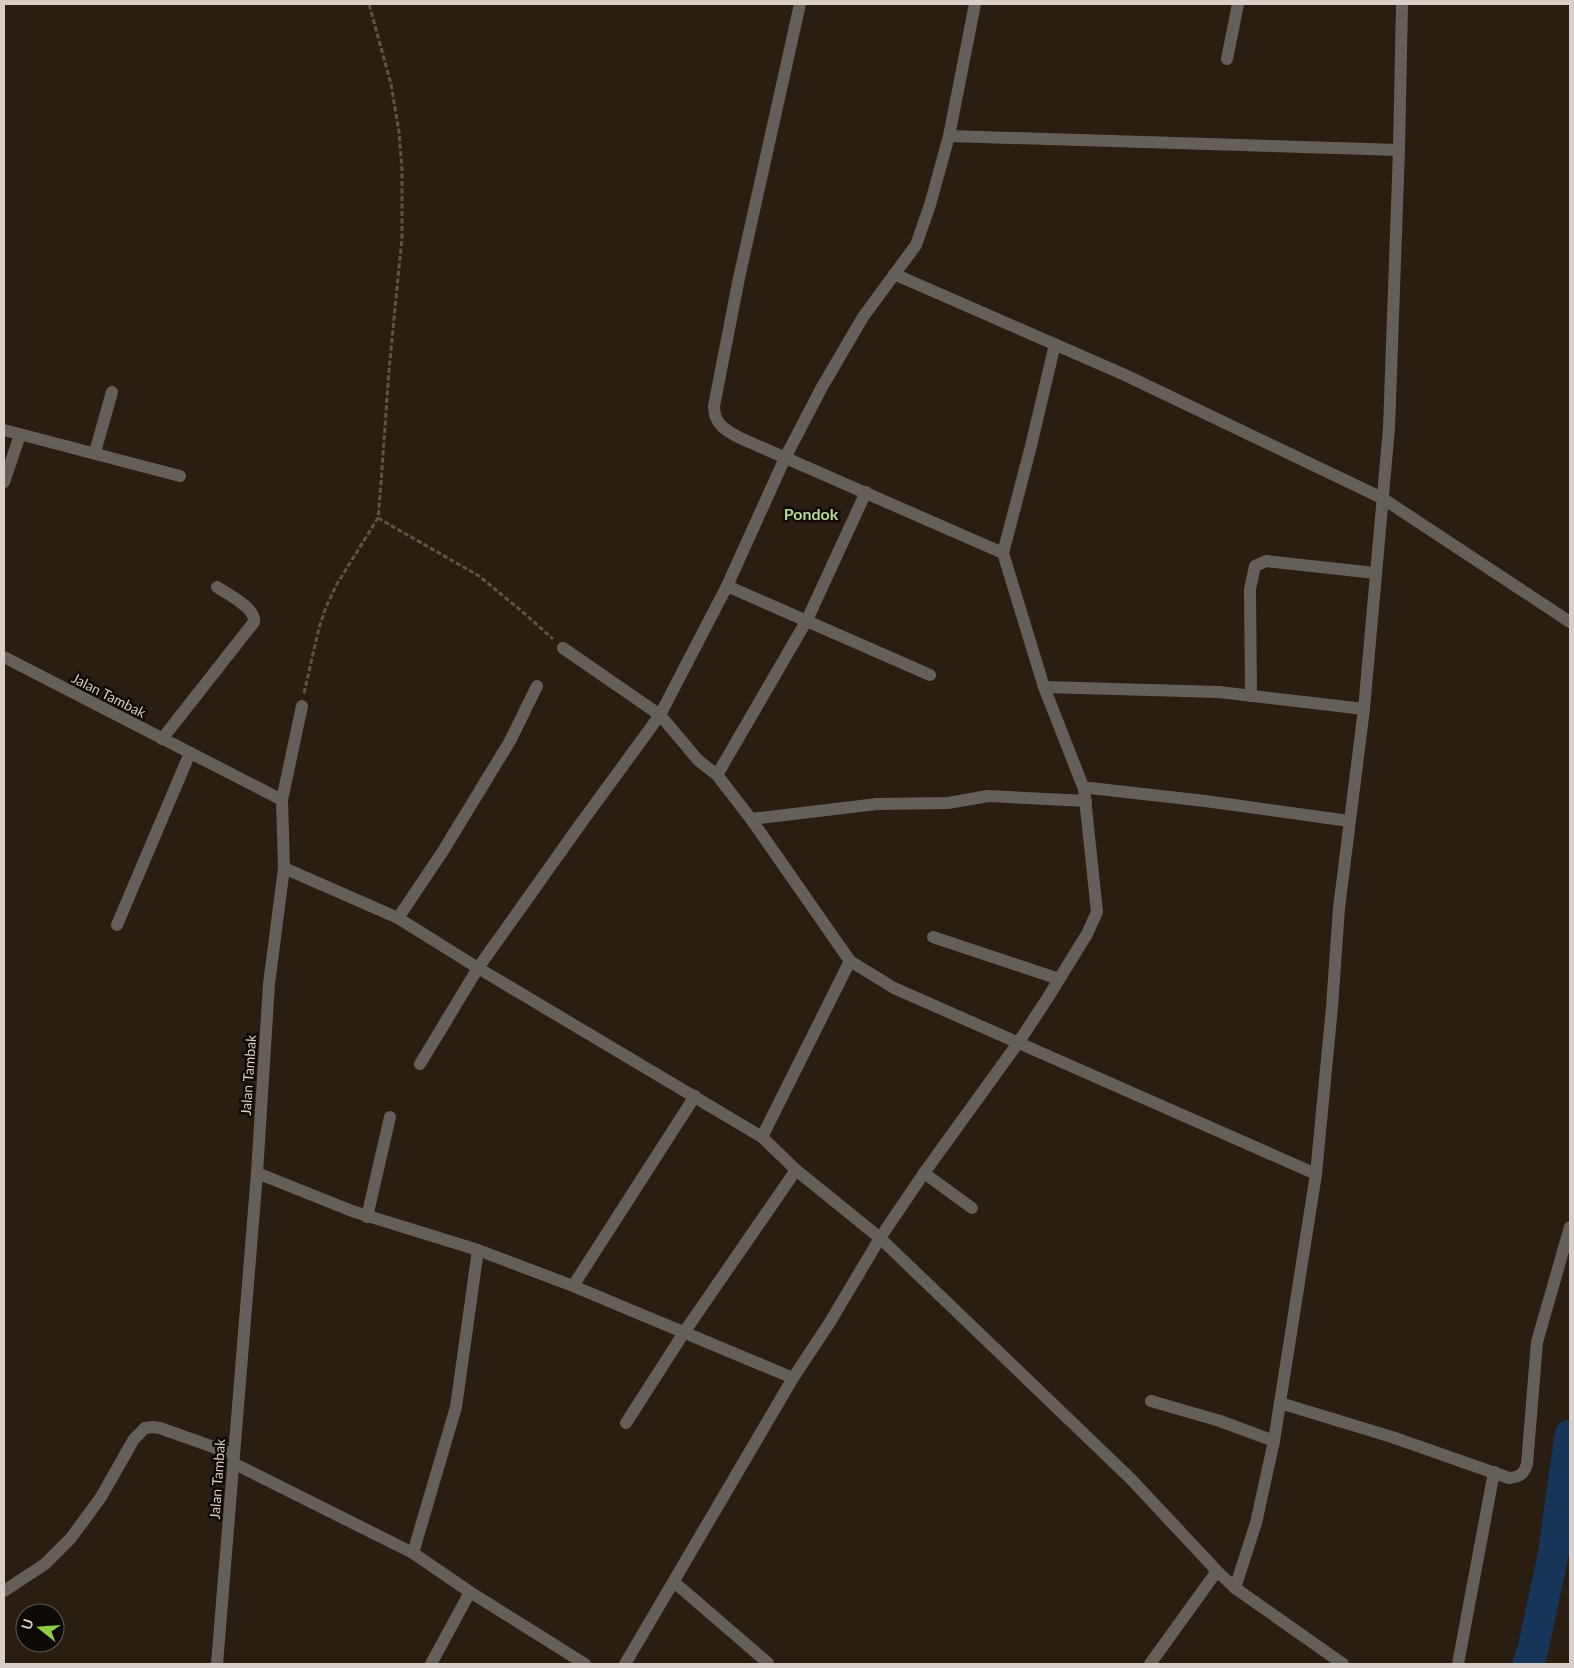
<svg xmlns="http://www.w3.org/2000/svg" width="1574" height="1668" viewBox="0 0 1574 1668" font-family="Lato,sans-serif">
	<rect width="100%" height="100%" fill="#2a1d12"/>
	<g fill="none" stroke-linecap="round" stroke-linejoin="round">
		<polyline stroke="#163559" stroke-width="31" points="1528,1664 1533,1649 1553,1556 1570,1435"/>
		<g stroke="#5f5349" stroke-width="3" stroke-dasharray="5 2.5" stroke-linecap="butt">
			<polyline points="378,518 479,576 524,613 553,639"/>
			<polyline points="304,693 319,628 326,607 337,584 378,518 381,483 389,370 402,237 402,170 399,132 391,84 369,4"/>
		</g>
		<g stroke="#655f59" stroke-width="12">
			<path d="M800 4 739 278 714 406C714 424 725 430 740 438L1003 553"/>
			<polyline points="1227,59 1238,4"/>
			<polyline points="949,136 1399,150"/>
			<polyline points="894,274 1125,375 1382,498 1570,622"/>
			<polyline points="4,430 180,476"/>
			<polyline points="95,452 112,392"/>
			<polyline points="4,482 20,435"/>
			<polyline points="727,586 930,675"/>
			<polyline points="563,648 660,715 698,760 717,775 751,819 850,961 894,988 1316,1174"/>
			<polyline points="4,657 282,800 284,868 269,984 257,1173 217,1664"/>
			<polyline points="1044,687 1219,692 1364,709"/>
			<polyline points="1251,696 1250,589 1255,566 1266,561 1375,573"/>
			<path d="M162 739 254 622C256 608 228 594 217 587"/>
			<polyline points="717,775 807,620 866,492"/>
			<polyline points="1084,789 1090,788 1205,801 1349,821"/>
			<polyline points="282,800 302,706"/>
			<polyline points="751,819 877,804 948,803 988,796 1086,801"/>
			<polyline points="284,868 398,918 478,968 762,1137 796,1170 880,1238 1131,1479 1217,1571 1235,1588 1343,1664"/>
			<polyline points="398,918 443,851 510,741 537,686"/>
			<polyline points="117,925 190,753"/>
			<polyline points="933,937 1059,979"/>
			<polyline points="420,1064 478,968 579,826 660,715 727,586 785,458 822,387 863,317 916,245 930,205 949,136 975,4"/>
			<polyline points="762,1137 850,961"/>
			<polyline points="257,1173 352,1211 478,1250 573,1286 793,1378"/>
			<polyline points="924,1173 972,1208"/>
			<polyline points="367,1217 390,1117"/>
			<polyline points="573,1286 695,1096"/>
			<polyline points="1151,1401 1220,1421 1274,1441"/>
			<path d="M1280 1403 1392 1437 1509 1478C1520 1477 1524 1474 1527 1464L1537 1342 1570 1227"/>
			<polyline points="626,1423 685,1331 796,1170"/>
			<polyline points="235,1464 413,1553 470,1592 585,1664"/>
			<polyline points="413,1553 456,1407 478,1250"/>
			<polyline points="674,1582 768,1663"/>
			<polyline points="1235,1588 1256,1523 1274,1441 1316,1174 1332,1007 1339,908 1364,709 1389,428 1399,150 1402,4"/>
			<polyline points="4,1591 45,1564 71,1538 101,1497 134,1439 145,1428 153,1427 160,1428 233,1454"/>
			<polyline points="431,1664 470,1592"/>
			<polyline points="625,1664 793,1378 830,1322 880,1238 924,1173 1018,1043 1047,999 1087,934 1097,912 1084,789 1044,687 1003,553 1031,446 1055,344"/>
			<polyline points="1150,1664 1217,1571"/>
			<polyline points="1458,1664 1494,1472"/>
		</g>
	</g>
	<g text-anchor="middle" dominant-baseline="central" stroke-width="5" stroke-linejoin="round" paint-order="stroke">
		<g font-size="14" fill="#d8cfc8" stroke="#0e0905">
			<text transform="translate(109 695) rotate(27)">Jalan Tambak</text>
			<text transform="translate(248 1075) rotate(-86)">Jalan Tambak</text>
			<text transform="translate(217 1479) rotate(-86)">Jalan Tambak</text>
		</g>
		<g font-size="16" font-weight="bold" fill="#b6da95" stroke="#0e0905">
			<text x="811" y="513">Pondok</text>
		</g>
	</g>
	<rect width="1574" height="1668" fill="none" stroke="#d8cfc8" stroke-width="10"/>
	<g transform="translate(40 1628) rotate(287)"><circle r="24" fill="#0e0905" stroke="#5f5853"/>
	<path d="M0-4L9 19L0 12L-9 19Z" fill="#8fcd42"/>
	<text y="-8" font-size="14" font-weight="bold" text-anchor="middle" fill="#d8cfc8">U</text>
	</g>
</svg>
